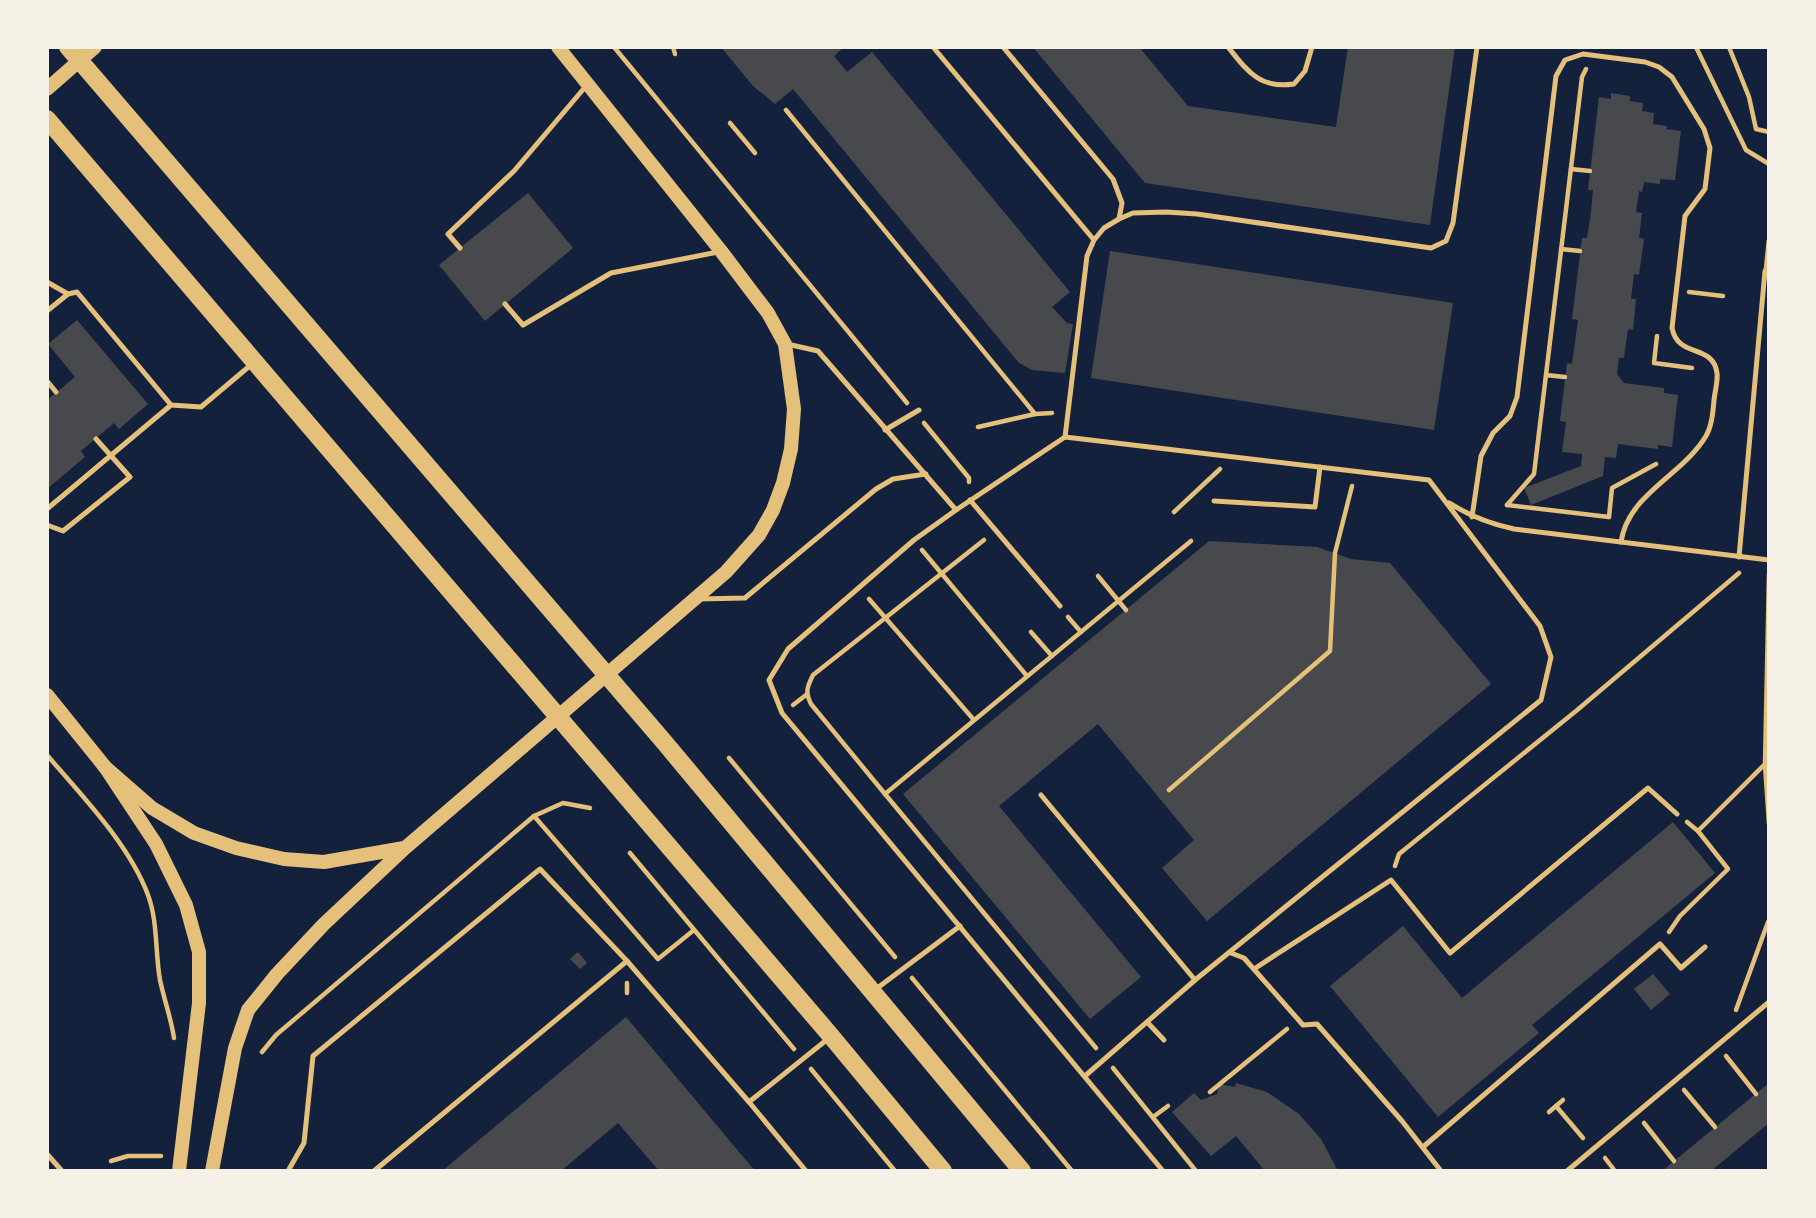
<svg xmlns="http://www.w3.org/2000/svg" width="1816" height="1218" viewBox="0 0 1816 1218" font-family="Lora,serif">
	<rect width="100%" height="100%" fill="#14213d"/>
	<g fill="#48494c">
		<polygon points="721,47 844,47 834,56 847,72 872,52 1070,292 1052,307 1067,323 1073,324 1065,373 1032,370 1019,363 793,89 775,104 753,86"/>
		<polygon points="1033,47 1139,47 1188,106 1336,127 1348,47 1455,47 1430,225 1145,183"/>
		<polygon points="1611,93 1630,96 1630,101 1643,103 1642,111 1654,113 1653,124 1667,126 1666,129 1681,131 1675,180 1660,179 1660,184 1644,182 1642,192 1639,191 1636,212 1642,213 1639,238 1644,239 1639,275 1634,274 1631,299 1636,299 1633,330 1628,329 1624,358 1619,358 1617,374 1624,383 1664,388 1664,393 1678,395 1672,447 1658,445 1658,449 1618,444 1616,458 1605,457 1603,476 1531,505 1524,488 1581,466 1582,454 1562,452 1566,422 1560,421 1567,363 1572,364 1578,320 1572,319 1582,238 1587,238 1591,212 1593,190 1588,190 1599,97 1611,99"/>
		<polygon points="528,193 573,248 485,321 439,265"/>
		<polygon points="1110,251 1453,303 1434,430 1091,378"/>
		<polygon points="77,320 148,404 119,429 114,423 81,451 85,457 47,489 47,400 75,377 48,344"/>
		<polygon points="1209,541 1317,547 1351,559 1390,563 1491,684 1207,921 1162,868 1194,840 1098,724 999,806 1141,977 1090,1019 903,794"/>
		<polygon points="1673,822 1715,873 1532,1025 1539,1033 1438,1117 1330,986 1403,926 1462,998"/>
		<polygon points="578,952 587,963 580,969 570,959"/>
		<polygon points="1653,974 1670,994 1651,1010 1634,989"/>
		<polygon points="626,1017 755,1171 659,1171 618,1123 561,1171 442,1171"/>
		<polygon points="1236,1083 1267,1092 1299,1114 1321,1139 1338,1171 1265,1171 1236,1136 1211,1156 1172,1112 1194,1093 1201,1100 1217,1094 1219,1084 1235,1087"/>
		<polygon points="1769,1083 1769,1123 1711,1171 1662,1171"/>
	</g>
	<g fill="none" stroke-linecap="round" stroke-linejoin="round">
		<g stroke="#e5c07b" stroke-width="4.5">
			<polyline points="614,47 907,403"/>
			<polyline points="673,47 675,54"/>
			<polyline points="1696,47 1746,150 1769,164"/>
			<polyline points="1729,47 1749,97 1756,129 1769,132"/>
			<polyline points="786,110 1035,414"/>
			<polyline points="730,123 755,153"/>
			<polyline points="1571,169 1590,171"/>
			<polyline points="1561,249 1580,251"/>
			<polyline points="1689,292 1723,296"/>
			<polyline points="1657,336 1654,363 1692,368"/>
			<polyline points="1546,375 1565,377"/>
			<polyline points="924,423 969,478 969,482"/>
			<polyline points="978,427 1035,414 1052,413"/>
			<polyline points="1507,505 1534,474 1582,77 1586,69"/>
			<polyline points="1507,505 1609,517"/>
			<polyline points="1174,512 1220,469"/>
			<polyline points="1609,517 1612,488 1656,464"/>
			<polyline points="922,550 1027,676"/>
			<polyline points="1769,574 1765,764 1769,824"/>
			<polyline points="1098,576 1126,610"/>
			<polyline points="869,599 974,720"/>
			<polyline points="1068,617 1081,632"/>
			<polyline points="1031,632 1052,656"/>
			<polyline points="793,705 806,695"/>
			<path d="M47 755C82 796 129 844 148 895 158 922 155 952 160 980 164 999 171 1018 174 1038"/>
			<polyline points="729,758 895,957"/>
			<polyline points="1169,790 1330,651 1335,553 1352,486"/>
			<path d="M885 794 811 704C805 692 807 687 813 675L984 540"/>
			<polyline points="534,816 658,959 694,930"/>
			<polyline points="1698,831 1769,760"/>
			<polyline points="630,853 794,1049"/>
			<polyline points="1395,866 1399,854 1576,711 1739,573"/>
			<polyline points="1669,932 1680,916 1728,869 1698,831 1687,822"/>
			<polyline points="912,978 1072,1171"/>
			<polyline points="627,983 627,993"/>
			<polyline points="1736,1010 1768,922"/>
			<polyline points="1096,1048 885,794 1191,541"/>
			<polyline points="262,1052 276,1035 534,816 563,803 590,808"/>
			<polyline points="1726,1056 1756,1094"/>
			<polyline points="1113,1068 1196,1171"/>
			<polyline points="811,1069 895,1171"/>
			<polyline points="1684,1090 1715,1127"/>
			<polyline points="1210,1092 1287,1029"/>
			<polyline points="1556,1106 1563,1100"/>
			<polyline points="1549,1112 1556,1106 1583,1138"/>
			<polyline points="1153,1117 1168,1106"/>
			<polyline points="1644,1123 1674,1161"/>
			<polyline points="1605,1158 1615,1171"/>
			<polyline points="111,1161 128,1156 161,1156"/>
		</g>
		<g stroke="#e5c07b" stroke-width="5">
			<polyline points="933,47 1094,240 1087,256 1065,437"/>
			<polyline points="1003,47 1113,179 1122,203 1119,219"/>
			<path d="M1228 47C1248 72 1260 89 1294 84L1305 71 1312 47"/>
			<polyline points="1094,240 1104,228 1119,219 1133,213 1166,212 1197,214 1431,248 1446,241 1453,223 1477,47"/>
			<polyline points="460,248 448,234 514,171 586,86"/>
			<polyline points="1766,271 1769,241"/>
			<polyline points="47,282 68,294 77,292 171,405 201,407 252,364"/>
			<polyline points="505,304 523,325 611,273 718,252"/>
			<polyline points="47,311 68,294"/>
			<polyline points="787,344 818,351 956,510 1065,437 1429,480 1540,626 1551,657 1541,700 1195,980"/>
			<polyline points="47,381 56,392"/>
			<polyline points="885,430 919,410"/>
			<polyline points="970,500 1060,606"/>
			<polyline points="1214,501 1315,507 1320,467"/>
			<path d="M1449 503C1470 516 1490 524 1514 529L1769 560"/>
			<polyline points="47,509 171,405"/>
			<polyline points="956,510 914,540 788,649 769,680 782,713 1163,1171"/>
			<path d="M1472 517 1481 456 1493 433 1510 416 1517 397 1556 76 1565 60 1583 54 1645 62 1659 67 1672 77 1704 129 1710 148 1705 189 1685 216 1672 328C1678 359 1713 343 1717 373 1718 381 1715 391 1714 400 1713 412 1712 425 1706 436 1682 476 1628 494 1621 542"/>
			<polyline points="47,525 63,531 130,477 96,439"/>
			<polyline points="1739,557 1765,271"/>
			<polyline points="698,599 745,598 876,489 893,479 926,474"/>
			<polyline points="1041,795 1195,980 1085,1076"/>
			<polyline points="1231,953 1244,958 1303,1025 1317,1024 1402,1121 1441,1171"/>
			<polyline points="1254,969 1391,880 1450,953 1648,788 1677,814"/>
			<polyline points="876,989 960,926"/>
			<polyline points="1148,1023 1164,1040"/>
			<polyline points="749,1102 829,1038"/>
			<polyline points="1423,1147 1660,944 1681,968 1705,947"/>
			<polyline points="47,1154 62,1171"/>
			<polyline points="288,1171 304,1143 313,1056 540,869 627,961 749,1102 806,1171"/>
			<polyline points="374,1171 627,961"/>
			<polyline points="1567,1171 1769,1002"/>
		</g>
		<g stroke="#e5c07b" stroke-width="14">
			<polyline points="47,89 95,47"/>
			<polyline points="47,695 105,767 152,808 194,833 236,848 284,859 324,862 404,848"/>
			<polyline points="105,767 156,844 186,905 199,952 199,1003 179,1171"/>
			<polyline points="212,1171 235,1048 248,1010 277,974 324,924 405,848 726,572 759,535 773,510 783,483 791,449 794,409 785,344 768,313 721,251 558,47"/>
		</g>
		<g stroke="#e5c07b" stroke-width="18">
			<polyline points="68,47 665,743 1022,1171"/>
			<polyline points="47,119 831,1036 943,1171"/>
		</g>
	</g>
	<rect width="1816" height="1218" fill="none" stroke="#f6f1e7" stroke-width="98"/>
</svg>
